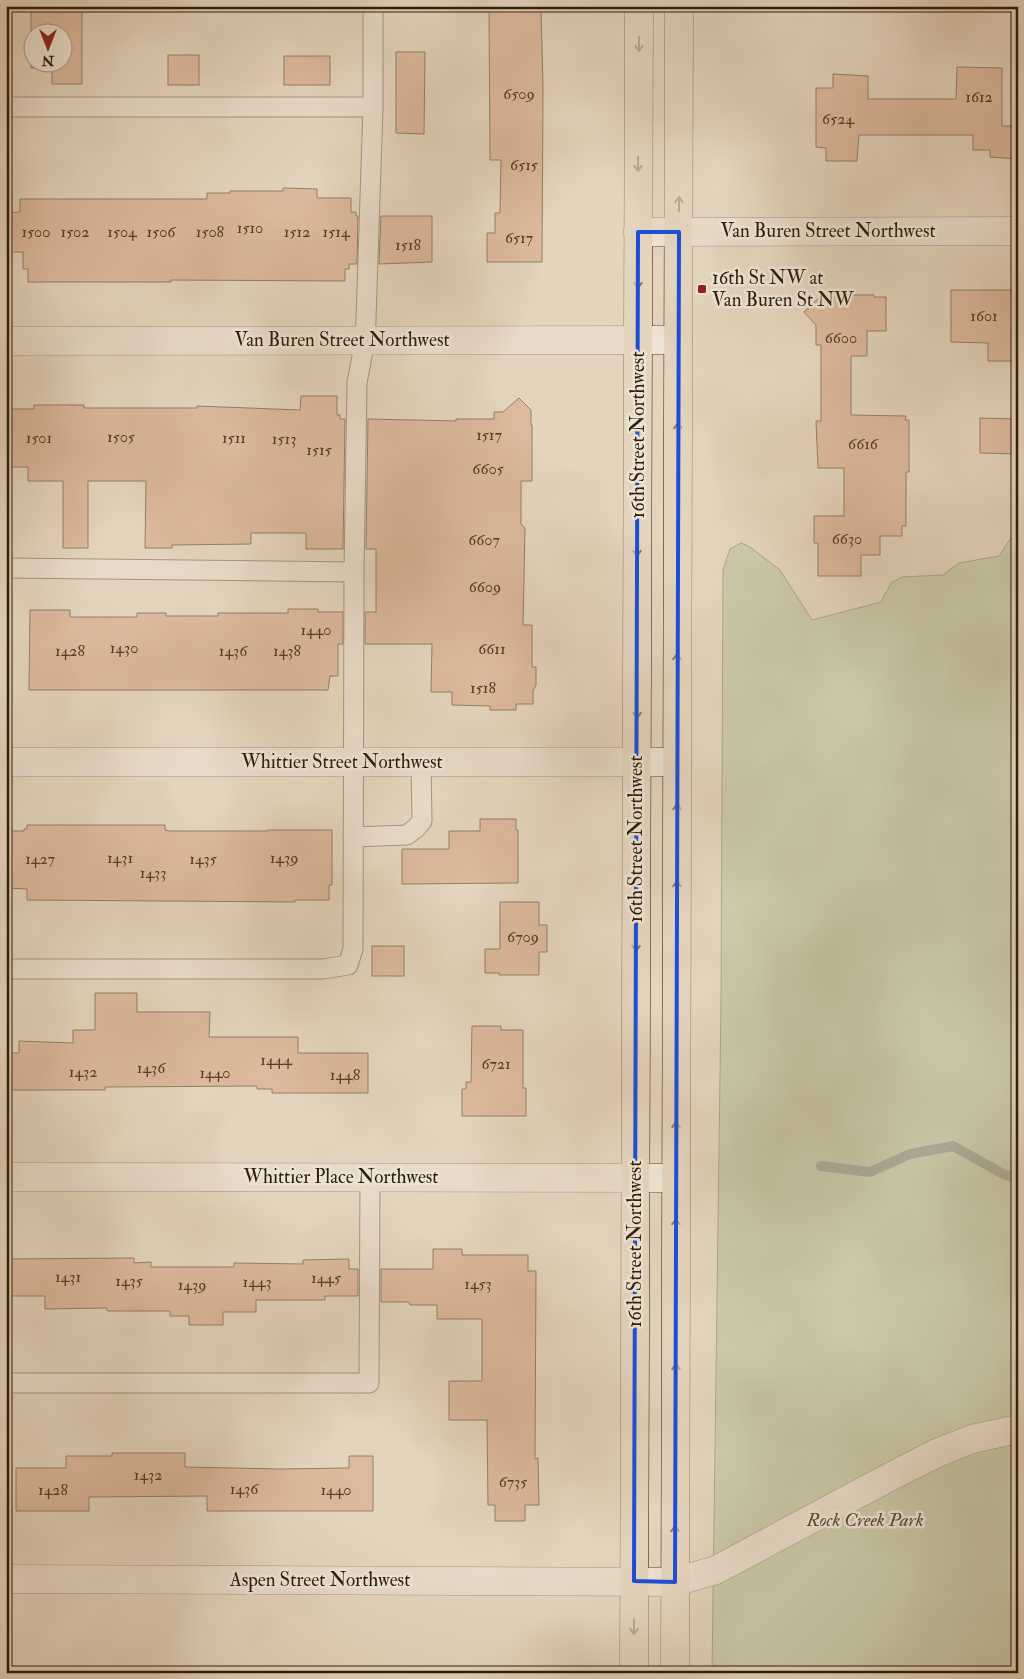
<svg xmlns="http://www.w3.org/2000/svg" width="1024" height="1679" viewBox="0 0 1024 1679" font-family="'IM FELL Double Pica',serif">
	<rect width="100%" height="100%" fill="#e4d4bd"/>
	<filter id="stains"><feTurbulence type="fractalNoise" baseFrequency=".004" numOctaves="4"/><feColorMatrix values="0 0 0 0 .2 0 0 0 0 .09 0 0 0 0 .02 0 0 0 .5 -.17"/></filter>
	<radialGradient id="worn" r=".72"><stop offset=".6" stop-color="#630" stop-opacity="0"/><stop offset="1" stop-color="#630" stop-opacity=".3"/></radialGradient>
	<polygon fill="#aebe95" stroke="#6e6e4f" points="1017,529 1018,1673 712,1673 721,1001 723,570 730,549 741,543 750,547 780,570 812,620 881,602 891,583 902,577 943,575 959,563 999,556"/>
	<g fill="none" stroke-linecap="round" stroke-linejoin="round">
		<polyline stroke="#6c7a6c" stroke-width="10" points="821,1166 870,1172 910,1154 953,1146 1005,1175 1018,1178"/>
	</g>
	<g fill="#d49975" stroke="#2d1d09" fill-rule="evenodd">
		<path d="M31 6H82V84H52V68H31ZM32 32H62V62H32Z"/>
		<polygon points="489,6 541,6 543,87 542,262 487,262 487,233 495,233 495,213 500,213 501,160 490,160"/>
		<polygon points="396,52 425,52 424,134 396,133"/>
		<rect x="168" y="55" width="31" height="30"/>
		<rect x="284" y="56" width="46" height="29"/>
		<polygon points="957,67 1002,68 1002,126 1018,126 1018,159 990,157 990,150 973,150 973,135 859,135 857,161 826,161 826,148 816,147 816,88 833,88 833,74 868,76 868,99 956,99"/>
		<polygon points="283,188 317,189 317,198 351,198 351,212 356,212 356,216 358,216 357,264 349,264 349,269 345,269 345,281 171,280 171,282 28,282 28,269 23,269 23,252 6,252 6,213 20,212 20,199 207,199 207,193 230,193 230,191 283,191"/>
		<polygon points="381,216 432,216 432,262 379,264"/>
		<polygon points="951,290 1018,290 1018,361 988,361 988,343 951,342"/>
		<polygon points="850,295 874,295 874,297 886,297 886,331 867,331 867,356 851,356 851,415 906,416 905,420 909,420 909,472 906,472 906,526 902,526 902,536 880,536 880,555 861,555 861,576 818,576 818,543 814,543 814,516 844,516 844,468 818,468 816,421 821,421 821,345 816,345 816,325 804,312 820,297 850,297"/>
		<polygon points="301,396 337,396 337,415 340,415 340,419 345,419 343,549 306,549 306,533 251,533 251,544 172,545 172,548 145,548 146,481 88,481 88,548 63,548 63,481 28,481 28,467 6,467 6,409 34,409 34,405 84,405 84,408 197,408 197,406 300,410"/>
		<polygon points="519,398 531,410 531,425 532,425 532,481 521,481 521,524 525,528 523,625 532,625 532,667 536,667 536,685 533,691 533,704 516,704 516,710 490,710 490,706 452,705 452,692 431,692 432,644 365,644 365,612 376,612 376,549 366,549 368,419 456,421 456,419 494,419 494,412 503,412"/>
		<polygon points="980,418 1018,419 1018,454 980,453"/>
		<polygon points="288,609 318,609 318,612 343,612 343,644 338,644 338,676 330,676 328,690 29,690 30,610 70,610 70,617 137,617 137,613 166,613 166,616 218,616 218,613 288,613"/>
		<polygon points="480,819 516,819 516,830 518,830 518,883 402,884 402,849 449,849 449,831 480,831"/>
		<polygon points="27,825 165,825 165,830 170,831 268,831 268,830 332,830 332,885 329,885 329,900 295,900 295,902 27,900 27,889 6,888 6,831 24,831 24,829 27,829"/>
		<polygon points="500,902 539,902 539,925 547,925 547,952 539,952 539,975 499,975 499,973 485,973 485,949 500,949"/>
		<rect x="372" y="946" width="32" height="30"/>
		<polygon points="95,993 137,993 137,1012 210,1012 209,1037 298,1037 298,1053 368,1053 368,1093 272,1093 272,1089 257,1089 257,1086 105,1087 105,1090 6,1090 6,1053 19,1053 19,1041 73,1043 73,1030 95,1030"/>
		<polygon points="472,1026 501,1026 501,1030 523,1030 523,1088 526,1088 526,1116 462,1116 462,1089 466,1089 466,1082 471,1082"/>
		<polygon points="433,1249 462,1249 462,1255 528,1255 528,1271 536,1271 535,1459 538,1458 539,1505 525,1505 525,1521 495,1521 495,1505 488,1505 487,1420 449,1420 449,1381 482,1381 482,1319 437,1319 437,1305 410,1305 409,1302 381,1302 381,1269 433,1269"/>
		<polygon points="134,1258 134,1263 151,1262 151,1267 234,1267 234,1263 303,1264 303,1260 349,1259 349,1269 358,1269 358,1296 325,1296 325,1300 256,1300 256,1312 223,1312 223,1325 189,1325 189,1316 170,1316 170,1311 107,1311 107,1308 45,1309 45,1296 6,1296 6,1259"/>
		<polygon points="112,1453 185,1453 185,1467 281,1469 349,1468 349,1456 373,1456 373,1511 207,1511 207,1496 89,1497 89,1511 16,1511 16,1468 66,1468 66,1456 112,1456"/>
	</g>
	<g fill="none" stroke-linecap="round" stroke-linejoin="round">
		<defs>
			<g id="service">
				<polyline points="6,107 373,107"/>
				<polyline points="6,568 354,572 357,383 365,340 366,319 373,107 373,6"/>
				<polyline points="353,837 407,835 416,828 422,821 421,762"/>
				<polyline points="6,969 323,969 348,965 353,949 354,572"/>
				<polyline points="6,1383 369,1383 370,1177"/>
			</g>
			<polyline id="pedestrian" points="675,1582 716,1570 884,1480 937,1453 972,1439 1018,1429"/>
			<g id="minor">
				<polyline points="638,232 1018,231"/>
				<polyline points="6,762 677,762"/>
				<polyline points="6,1177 676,1178"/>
			</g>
			<g id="tertiary">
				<polyline points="6,341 678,340"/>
				<polyline points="6,1579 675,1582"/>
			</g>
			<g id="primary">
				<polyline points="634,1673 639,6"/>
				<polyline points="675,1673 679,6"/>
			</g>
		</defs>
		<use href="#service" stroke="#5b4b36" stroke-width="21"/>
		<use href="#pedestrian" stroke="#5b4b36" stroke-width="29"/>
		<use href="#minor" stroke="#5b4b36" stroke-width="29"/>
		<use href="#tertiary" stroke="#5b4b36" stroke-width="29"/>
		<use href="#primary" stroke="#2d1d09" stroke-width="29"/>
		<use href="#service" stroke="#ede3d4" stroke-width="19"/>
		<use href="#pedestrian" stroke="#ede3d4" stroke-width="28"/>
		<use href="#minor" stroke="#ede3d4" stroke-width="28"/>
		<use href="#tertiary" stroke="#ede3d4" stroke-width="28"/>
		<use href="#primary" stroke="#e4d4bd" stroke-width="28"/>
	</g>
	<defs><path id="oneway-shaft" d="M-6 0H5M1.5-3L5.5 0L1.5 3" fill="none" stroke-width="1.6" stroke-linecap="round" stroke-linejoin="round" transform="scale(1.25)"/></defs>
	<g stroke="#887863">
		<use href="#oneway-shaft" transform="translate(639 44) rotate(90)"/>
		<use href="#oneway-shaft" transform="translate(638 164) rotate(90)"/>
		<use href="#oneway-shaft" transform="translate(679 204) rotate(-90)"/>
		<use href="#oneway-shaft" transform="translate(638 281) rotate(90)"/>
		<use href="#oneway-shaft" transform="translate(678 430) rotate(-90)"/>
		<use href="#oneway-shaft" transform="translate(637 549) rotate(90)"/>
		<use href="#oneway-shaft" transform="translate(677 661) rotate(-90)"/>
		<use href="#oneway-shaft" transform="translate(637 711) rotate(90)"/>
		<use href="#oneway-shaft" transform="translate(677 811) rotate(-90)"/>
		<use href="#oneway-shaft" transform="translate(677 888) rotate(-90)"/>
		<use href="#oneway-shaft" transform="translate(636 944) rotate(90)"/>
		<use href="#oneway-shaft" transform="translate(676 1129) rotate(-90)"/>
		<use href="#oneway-shaft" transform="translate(676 1226) rotate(-90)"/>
		<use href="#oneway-shaft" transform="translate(676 1371) rotate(-90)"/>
		<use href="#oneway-shaft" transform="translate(675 1533) rotate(-90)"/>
		<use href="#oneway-shaft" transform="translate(634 1627) rotate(90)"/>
	</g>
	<path d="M0 0H1024V1679H0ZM638 232H679L675 1582 634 1581Z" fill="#e4d4bd" fill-opacity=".55" fill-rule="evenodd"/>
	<path fill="none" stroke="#1d4ed8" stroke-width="4" stroke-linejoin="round" d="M638 232H679L675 1582 634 1581Z"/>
	<rect fill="#8f2418" stroke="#ede3d4" stroke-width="2" x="697" y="284" width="10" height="10" rx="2.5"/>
	<g text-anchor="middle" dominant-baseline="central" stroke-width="5" stroke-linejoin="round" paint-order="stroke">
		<g font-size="16" fill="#573c24">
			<text x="519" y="94">6509</text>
			<text x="979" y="97">1612</text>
			<text x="838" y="119">6524</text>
			<text x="524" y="165">6515</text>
			<text x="250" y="228">1510</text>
			<text x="36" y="232">1500</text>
			<text x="75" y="232">1502</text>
			<text x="122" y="232">1504</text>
			<text x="161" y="232">1506</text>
			<text x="210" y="232">1508</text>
			<text x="297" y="232">1512</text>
			<text x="336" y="232">1514</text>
			<text x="519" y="238">6517</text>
			<text x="408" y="245">1518</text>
			<text x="984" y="316">1601</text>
			<text x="841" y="338">6600</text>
			<text x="489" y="435">1517</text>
			<text x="121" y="437">1505</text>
			<text x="39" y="438">1501</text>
			<text x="234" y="438">1511</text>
			<text x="284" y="439">1513</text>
			<text x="863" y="444">6616</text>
			<text x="319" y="450">1515</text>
			<text x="488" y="469">6605</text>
			<text x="847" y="539">6630</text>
			<text x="484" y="540">6607</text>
			<text x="485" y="587">6609</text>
			<text x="316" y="630">1440</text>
			<text x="124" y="648">1430</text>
			<text x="492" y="649">6611</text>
			<text x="70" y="651">1428</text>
			<text x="233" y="651">1436</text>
			<text x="287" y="651">1438</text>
			<text x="483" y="688">1518</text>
			<text x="120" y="858">1431</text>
			<text x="284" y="858">1439</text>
			<text x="40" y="859">1427</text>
			<text x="203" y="859">1435</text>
			<text x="153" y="873">1433</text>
			<text x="523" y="937">6709</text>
			<text x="276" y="1060">1444</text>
			<text x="496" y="1064">6721</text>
			<text x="151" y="1068">1436</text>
			<text x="83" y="1072">1432</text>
			<text x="215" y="1073">1440</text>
			<text x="345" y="1075">1448</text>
			<text x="68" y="1277">1431</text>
			<text x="326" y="1278">1445</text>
			<text x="129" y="1281">1435</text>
			<text x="257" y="1282">1443</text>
			<text x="478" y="1284">1453</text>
			<text x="192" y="1285">1439</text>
			<text x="148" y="1475">1432</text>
			<text x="513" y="1482">6735</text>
			<text x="244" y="1489">1436</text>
			<text x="53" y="1490">1428</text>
			<text x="336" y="1490">1440</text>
		</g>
		<g font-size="19" fill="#2d1d09" stroke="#ede3d4">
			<text x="828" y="231">Van Buren Street Northwest</text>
			<text x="342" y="340">Van Buren Street Northwest</text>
			<text transform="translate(638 435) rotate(-90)">16th Street Northwest</text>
			<text x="342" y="762">Whittier Street Northwest</text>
			<text transform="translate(636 839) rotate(-90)">16th Street Northwest</text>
			<text x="341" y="1177">Whittier Place Northwest</text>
			<text transform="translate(635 1244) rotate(-90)">16th Street Northwest</text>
			<text x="320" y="1580">Aspen Street Northwest</text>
		</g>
		<g font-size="19" fill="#2d1d09" stroke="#ede3d4" text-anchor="start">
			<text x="712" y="278">16th St NW at<tspan x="712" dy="22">Van Buren St NW</tspan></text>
		</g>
		<g font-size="19" font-style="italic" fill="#544d33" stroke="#ede3d4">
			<text x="865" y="1520">Rock Creek Park</text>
		</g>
	</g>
	<rect width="1024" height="1679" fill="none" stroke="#e4d4bd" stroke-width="25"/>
	<rect x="8" y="8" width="1009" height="1664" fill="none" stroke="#2d1d09" stroke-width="2.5"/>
	<rect x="12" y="12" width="999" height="1654" fill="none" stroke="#2d1d09"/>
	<g transform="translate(48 48) rotate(180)"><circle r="24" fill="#ede3d4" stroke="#a09483"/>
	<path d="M0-4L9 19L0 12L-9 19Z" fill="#8f2418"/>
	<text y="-8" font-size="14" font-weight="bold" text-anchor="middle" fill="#2d1d09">N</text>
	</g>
	<rect width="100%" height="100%" filter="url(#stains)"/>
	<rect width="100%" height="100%" fill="url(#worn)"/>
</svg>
